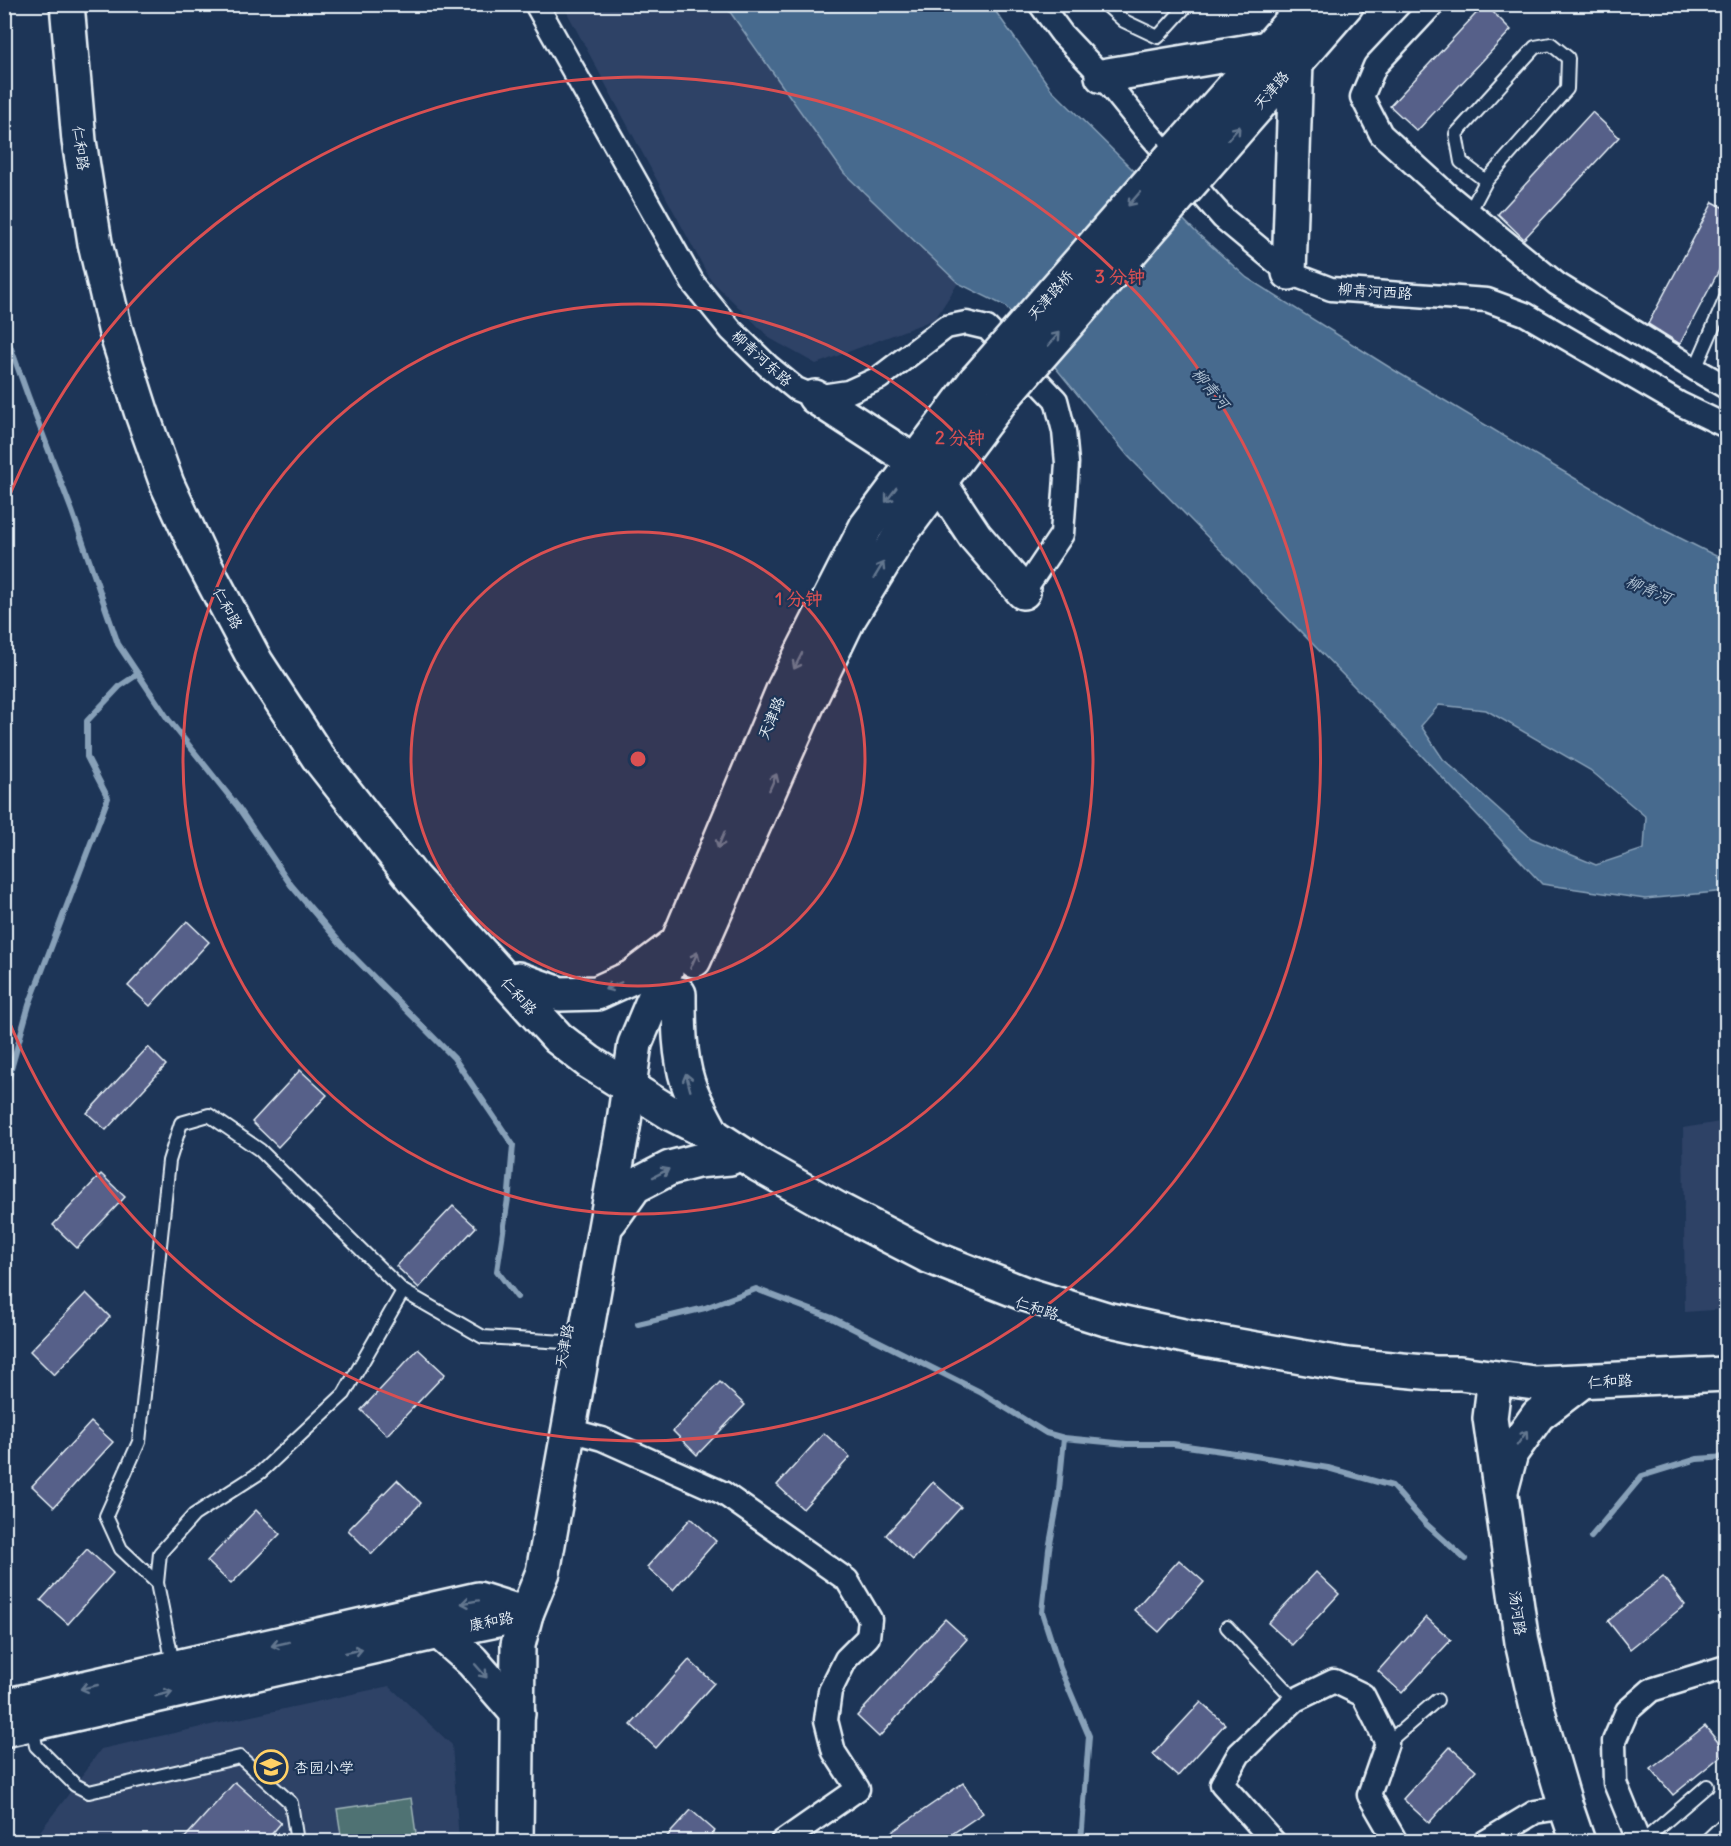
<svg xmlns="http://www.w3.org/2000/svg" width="1731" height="1846" viewBox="0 0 1731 1846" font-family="Delius,'LXGW WenKai TC',sans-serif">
	<rect width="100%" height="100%" fill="#1d3557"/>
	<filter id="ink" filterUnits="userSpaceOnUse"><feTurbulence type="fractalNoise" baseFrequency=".0167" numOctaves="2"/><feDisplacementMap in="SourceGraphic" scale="12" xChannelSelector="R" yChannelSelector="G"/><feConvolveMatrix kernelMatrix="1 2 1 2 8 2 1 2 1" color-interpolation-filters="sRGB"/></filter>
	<g filter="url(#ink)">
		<g fill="#2e4266">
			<polygon points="563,5 725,5 844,173 958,283 935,319 816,364 771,339 710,279"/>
			<polygon points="1726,1121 1726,1309 1685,1312 1683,1128"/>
			<polygon points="389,1686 452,1745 459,1841 34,1842 34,1839 65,1799 101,1749"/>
		</g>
		<polygon fill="#507273" stroke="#9cb2b6" stroke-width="1.5" points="411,1798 417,1841 342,1841 337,1809"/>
		<path fill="#476a8e" stroke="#87a0b8" stroke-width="1.5" fill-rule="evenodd" d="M725 5H991L1051 89 1198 234 1247 278 1397 372 1559 469 1656 526 1726 561V891L1645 899 1542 884 1407 740 1128 456 1005 306 958 283 844 173ZM1439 705 1486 710 1590 770 1646 817 1644 849 1596 865 1531 838 1443 759 1421 726Z"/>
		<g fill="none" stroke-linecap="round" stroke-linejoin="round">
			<g stroke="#87a0b8" stroke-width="6">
				<polyline points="4,329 28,396 72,511 118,644 168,719 238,807 291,885 341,944 454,1058 513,1145 509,1192 497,1271 517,1297"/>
				<polyline points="4,1094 29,1005 108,798 87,757 87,721 120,686 138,674"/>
				<polyline points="638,1324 705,1308 756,1289 832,1318 980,1392 1046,1433 1064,1438 1127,1444 1173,1444 1249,1455 1328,1468 1392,1486 1425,1523 1465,1559"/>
				<polyline points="1064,1438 1058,1500 1049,1549 1042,1612 1060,1668 1089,1736 1081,1842"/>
				<polyline points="1591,1537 1642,1476 1697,1459 1726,1457"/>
			</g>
		</g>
		<g fill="#566189" stroke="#e8f1f8" stroke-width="1.5">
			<polygon points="1485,4 1511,30 1417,131 1390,106"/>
			<polygon points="1592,112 1619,137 1524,239 1498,214"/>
			<polygon points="1713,202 1726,209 1726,257 1680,344 1648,324"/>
			<polygon points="187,921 209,942 150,1006 128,986"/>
			<polygon points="148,1047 166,1065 106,1130 87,1113"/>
			<polygon points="300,1070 327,1095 278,1147 252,1122"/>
			<polygon points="101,1174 125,1197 77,1248 53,1225"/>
			<polygon points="453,1206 476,1227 419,1288 396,1266"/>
			<polygon points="86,1293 110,1317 54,1375 30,1351"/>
			<polygon points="418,1349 445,1374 387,1435 361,1410"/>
			<polygon points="720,1382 745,1405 697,1455 673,1431"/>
			<polygon points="91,1422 113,1442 54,1507 32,1486"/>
			<polygon points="824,1433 850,1457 803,1509 777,1485"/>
			<polygon points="397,1480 421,1503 372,1554 348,1530"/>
			<polygon points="933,1482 961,1507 913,1560 886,1535"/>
			<polygon points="256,1510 280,1534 231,1584 207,1561"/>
			<polygon points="691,1518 716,1541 673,1590 647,1567"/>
			<polygon points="87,1549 113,1573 68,1624 41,1600"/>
			<polygon points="1179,1560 1204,1582 1159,1632 1134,1610"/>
			<polygon points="1316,1572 1339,1594 1292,1645 1268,1623"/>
			<polygon points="1663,1577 1685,1605 1630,1649 1608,1621"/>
			<polygon points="1426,1617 1451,1640 1402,1693 1378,1671"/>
			<polygon points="945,1619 967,1639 879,1737 857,1716"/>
			<polygon points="689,1660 714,1683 656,1748 631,1725"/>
			<polygon points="1201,1702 1225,1724 1178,1776 1153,1754"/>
			<polygon points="1705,1726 1726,1752 1673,1795 1651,1769"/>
			<polygon points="1450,1747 1476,1770 1429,1823 1403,1799"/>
			<polygon points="235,1782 281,1823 265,1842 181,1842"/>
			<polygon points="963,1783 983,1813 940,1842 877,1842"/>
			<polygon points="691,1810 715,1831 706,1842 662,1842"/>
		</g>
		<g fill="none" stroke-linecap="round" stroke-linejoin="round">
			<defs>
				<g id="lane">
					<polyline points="1105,4 1124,21 1158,37 1188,4"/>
					<polyline points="1469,213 1486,181 1567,89 1568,58 1551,44 1535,47 1456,134 1461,162 1486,181"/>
					<polyline points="1695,369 1726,298"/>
					<polyline points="157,1583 160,1553 194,1515 261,1472 344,1394 403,1291"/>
					<polyline points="1227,1627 1295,1700"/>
					<polyline points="175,1665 172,1659 157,1583 121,1549 106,1516 139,1442 169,1161 181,1123 209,1115 260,1150 403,1291 483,1337 564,1342"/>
					<polyline points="32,1726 36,1746 75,1785 89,1792 240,1757 291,1803 297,1842"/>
					<polyline points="1387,1743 1437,1700"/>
					<polyline points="1642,1842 1707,1786"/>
					<polyline points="1705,1842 1726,1822"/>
				</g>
				<g id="street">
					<polyline points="536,4 693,283 731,330 768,366 796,389 815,397 848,392 879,378 946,327 966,323 987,328 1056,400 1064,431 1067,463 1062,534 1023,592"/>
					<polyline points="1040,4 1062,34 1102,76 1144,128 1223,218 1289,273 1331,289 1487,300 1525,314 1680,404 1726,426"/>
					<polyline points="1433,4 1375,66 1362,97 1381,134 1448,195 1557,284 1695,369 1726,387"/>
					<polyline points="569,1430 602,1439 723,1493 847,1580 870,1619 868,1637 846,1659 830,1691 826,1720 834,1752 858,1789 782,1842"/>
					<polyline points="1274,1842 1222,1784 1239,1754 1295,1700 1334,1681 1363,1695 1387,1743 1369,1795 1396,1842"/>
					<polyline points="1485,1842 1535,1812 1566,1807"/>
					<polyline points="1639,1842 1615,1783 1614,1741 1627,1711 1651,1690 1726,1667"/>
				</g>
				<g id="secondary">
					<polyline points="67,4 79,141 95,243 115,329 141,411 167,484 202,560 256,662 318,757 413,878 558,1038 589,1062 672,1114 713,1135 759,1165 839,1210 928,1256 1025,1294 1106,1319 1193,1338 1347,1365 1435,1373 1460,1373 1534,1383 1726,1374"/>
					<polyline points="1102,76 1268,48"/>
					<polyline points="1173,155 1307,4"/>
					<polyline points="1196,177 1347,4"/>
					<polyline points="1289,273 1296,61"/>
					<polyline points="815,397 915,462"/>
					<polyline points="939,482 975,536 1023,592"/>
					<polyline points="694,960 809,701 848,620 902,532 1002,399"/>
					<polyline points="518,979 560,994 597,993 632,977 677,943"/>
					<path d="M679 994C679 1023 679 1055 688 1083 694 1101 704 1118 713 1135"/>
					<polyline points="610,1221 635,1186 670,1168 697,1161 730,1158"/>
					<polyline points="1495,1378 1490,1418 1522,1642 1537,1708 1566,1807 1578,1842"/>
					<polyline points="1502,1487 1511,1453 1538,1415 1580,1383"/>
					<polyline points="439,1632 472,1661 518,1714"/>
					<polyline points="4,1706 478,1599 526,1614"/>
					<polyline points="4,1730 439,1632 521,1615"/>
					<polyline points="516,1842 518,1645 526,1614 543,1572 623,1128 635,1044 784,688 866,527 976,380"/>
				</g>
			</defs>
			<use href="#lane" stroke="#e8f1f8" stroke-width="16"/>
			<use href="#street" stroke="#e8f1f8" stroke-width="27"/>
			<use href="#secondary" stroke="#e8f1f8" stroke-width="38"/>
			<use href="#lane" stroke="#1d3557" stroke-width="12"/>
			<use href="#street" stroke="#1d3557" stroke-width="22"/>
			<use href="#secondary" stroke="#1d3557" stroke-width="33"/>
			<defs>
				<g id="secondary-bridge">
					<polyline points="976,380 1173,155"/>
					<polyline points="1002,399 1196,177"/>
				</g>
			</defs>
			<use href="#secondary-bridge" stroke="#e8f1f8" stroke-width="38" stroke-linecap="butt"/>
			<use href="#secondary-bridge" stroke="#1d3557" stroke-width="33"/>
		</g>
		<defs><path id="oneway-shaft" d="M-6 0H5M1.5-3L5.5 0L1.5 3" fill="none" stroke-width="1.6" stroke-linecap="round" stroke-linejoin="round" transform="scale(1.5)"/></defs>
		<g stroke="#64778f">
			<use href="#oneway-shaft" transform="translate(1234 133) rotate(-49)"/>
			<use href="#oneway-shaft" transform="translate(1134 199) rotate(131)"/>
			<use href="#oneway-shaft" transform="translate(1054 339) rotate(-49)"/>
			<use href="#oneway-shaft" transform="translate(891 495) rotate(127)"/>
			<use href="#oneway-shaft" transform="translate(879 570) rotate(-59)"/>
			<use href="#oneway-shaft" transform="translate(798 661) rotate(117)"/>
			<use href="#oneway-shaft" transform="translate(773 782) rotate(-66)"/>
			<use href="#oneway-shaft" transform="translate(721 840) rotate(113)"/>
			<use href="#oneway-shaft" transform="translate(694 960) rotate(-66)"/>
			<use href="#oneway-shaft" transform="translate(613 986) rotate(156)"/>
			<use href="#oneway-shaft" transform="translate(688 1082) rotate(-105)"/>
			<use href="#oneway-shaft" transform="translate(661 1173) rotate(-27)"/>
			<use href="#oneway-shaft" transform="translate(1522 1438) rotate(-55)"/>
			<use href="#oneway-shaft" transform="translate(470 1602) rotate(170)"/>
			<use href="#oneway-shaft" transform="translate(280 1644) rotate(167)"/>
			<use href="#oneway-shaft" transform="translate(354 1651) rotate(-13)"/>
			<use href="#oneway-shaft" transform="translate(481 1671) rotate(49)"/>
			<use href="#oneway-shaft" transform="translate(89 1687) rotate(167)"/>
			<use href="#oneway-shaft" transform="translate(164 1694) rotate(-13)"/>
		</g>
	</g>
	<circle cx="638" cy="759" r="227" fill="#da5052" fill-opacity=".12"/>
	<g fill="none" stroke="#da5052" stroke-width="3">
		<circle cx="638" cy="759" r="227"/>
		<circle cx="638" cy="759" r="455"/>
		<path d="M6 504A682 682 0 1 1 6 1014"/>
	</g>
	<defs>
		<symbol id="school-ring" viewBox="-11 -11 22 22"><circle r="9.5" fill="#1d3557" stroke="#ffd166" stroke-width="1.5"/><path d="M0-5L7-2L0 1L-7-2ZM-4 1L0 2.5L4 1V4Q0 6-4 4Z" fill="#ffd166"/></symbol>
	</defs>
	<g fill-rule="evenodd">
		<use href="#school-ring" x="252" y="1748" width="38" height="38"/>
	</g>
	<g text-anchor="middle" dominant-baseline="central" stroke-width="4.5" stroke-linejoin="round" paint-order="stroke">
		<g font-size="15" fill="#e8f1f8" stroke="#1d3557">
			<text transform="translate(1271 90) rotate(-49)">天津路</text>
			<text transform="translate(81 148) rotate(82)">仁和路</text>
			<text transform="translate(1375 291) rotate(4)">柳青河西路</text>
			<text transform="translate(1050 295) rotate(-49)">天津路桥</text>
			<text transform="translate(762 358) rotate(42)">柳青河东路</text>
			<text transform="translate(228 608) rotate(62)">仁和路</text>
			<text transform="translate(771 718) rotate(-67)">天津路</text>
			<text transform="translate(519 996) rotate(47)">仁和路</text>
			<text transform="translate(1037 1308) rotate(18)">仁和路</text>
			<text transform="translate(564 1346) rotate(-80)">天津路</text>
			<text transform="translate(1610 1381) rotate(-3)">仁和路</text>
			<text transform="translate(1518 1613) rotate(82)">汤河路</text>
			<text transform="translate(491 1621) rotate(-11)">康和路</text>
		</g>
		<g font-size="15" fill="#e8f1f8" stroke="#1d3557" text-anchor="start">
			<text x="294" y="1767">杏园小学</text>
		</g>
		<g font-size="16" font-style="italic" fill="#b0c2d3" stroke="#1d3557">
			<text transform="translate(1211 388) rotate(50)">柳青河</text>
			<text transform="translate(1649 589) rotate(23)">柳青河</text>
		</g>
	</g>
	<circle cx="638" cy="759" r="9" fill="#da5052" stroke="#1d3557" stroke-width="3"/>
	<g font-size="18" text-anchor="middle" font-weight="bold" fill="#da5052" stroke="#1d3557" stroke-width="4.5" stroke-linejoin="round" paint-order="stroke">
		<text x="1120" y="283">3 分钟</text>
		<text x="960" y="444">2 分钟</text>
		<text x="799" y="605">1 分钟</text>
	</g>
	<rect width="1731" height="1846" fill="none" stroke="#1d3557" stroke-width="24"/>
	<rect x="12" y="12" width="1707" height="1822" fill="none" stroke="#e8f1f8" stroke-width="2" filter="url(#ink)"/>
</svg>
